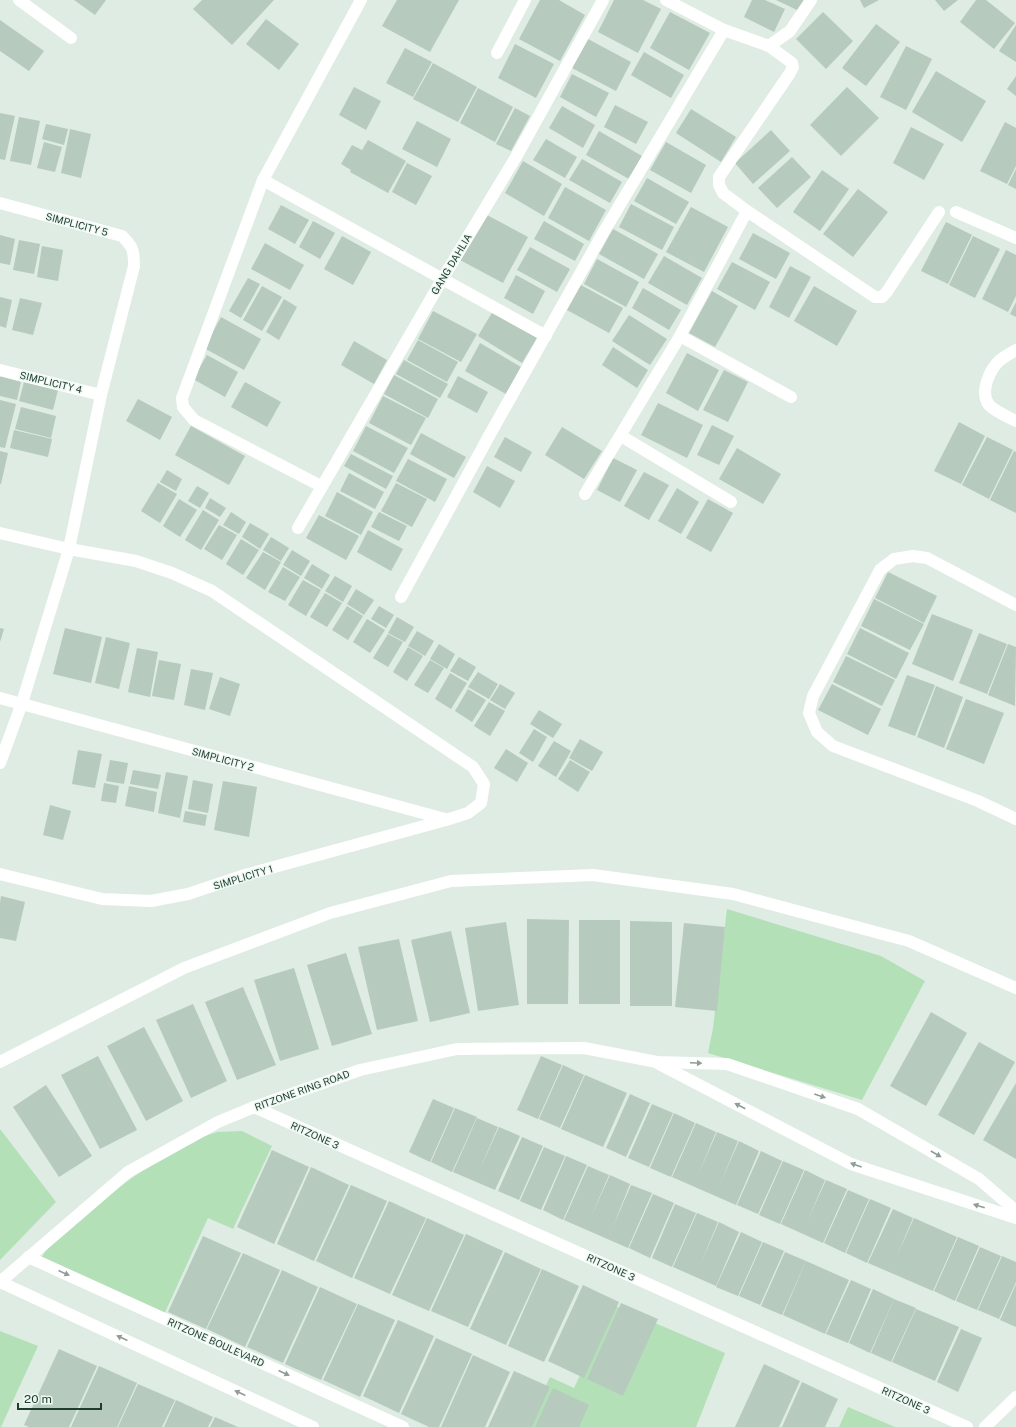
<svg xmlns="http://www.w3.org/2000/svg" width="1016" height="1427" viewBox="0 0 1016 1427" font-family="'Public Sans',sans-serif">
	<rect width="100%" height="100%" fill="#deece3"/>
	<g fill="#b4e0b8">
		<polygon points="727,909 881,956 925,981 862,1100 708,1053 713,1028"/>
		<polygon points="0,1129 56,1202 0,1260"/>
		<polygon points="242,1131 272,1146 233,1229 208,1218 162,1319 35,1267 53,1240 85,1211 179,1145 217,1132"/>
		<polygon points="613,1305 725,1353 696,1427 526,1427 550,1377 574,1388"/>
		<polygon points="0,1331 38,1346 1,1427 0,1427"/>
		<polygon points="848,1407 895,1427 839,1427"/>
	</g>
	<g fill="#b6cabe">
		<polygon points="74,0 106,0 95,15"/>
		<polygon points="202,0 274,0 232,45 193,9"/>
		<polygon points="397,0 459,0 430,52 382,26"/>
		<polygon points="540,0 559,0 585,15 560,61 519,39"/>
		<polygon points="614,0 643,0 661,9 638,53 598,32"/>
		<polygon points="752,0 765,0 785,9 774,32 744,17"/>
		<polygon points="776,0 804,0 799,11"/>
		<polygon points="860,0 879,0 864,8"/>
		<polygon points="935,0 958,0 944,11"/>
		<polygon points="976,0 986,0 1015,23 994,49 960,22"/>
		<polygon points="670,12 710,33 689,70 650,48"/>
		<polygon points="823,12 853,41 826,69 796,39"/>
		<polygon points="266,19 299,44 279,70 246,44"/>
		<polygon points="0,20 44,51 29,71 0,51"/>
		<polygon points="876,24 900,42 866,86 842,68"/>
		<polygon points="1016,25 1016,62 999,51"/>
		<polygon points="588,39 631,62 616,91 572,68"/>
		<polygon points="515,44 554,64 536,98 498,78"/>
		<polygon points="906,46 932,59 906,110 880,97"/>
		<polygon points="405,48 432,62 413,97 386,83"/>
		<polygon points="644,52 684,75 671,98 631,75"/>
		<polygon points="433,63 477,87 458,122 413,99"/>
		<polygon points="936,71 986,101 962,142 912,112"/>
		<polygon points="572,74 609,93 596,117 560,97"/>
		<polygon points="1016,76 1016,96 1007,89"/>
		<polygon points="354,87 381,101 366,130 339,115"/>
		<polygon points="847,87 879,118 841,156 810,125"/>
		<polygon points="478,88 513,107 495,142 460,123"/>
		<polygon points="615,105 648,122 636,144 604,127"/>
		<polygon points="562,106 595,125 583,148 549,128"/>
		<polygon points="515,108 530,116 511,151 496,144"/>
		<polygon points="691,109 736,137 721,162 676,133"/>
		<polygon points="0,113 15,116 5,160 0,159"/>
		<polygon points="19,117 40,121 31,165 10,161"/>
		<polygon points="417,121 451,139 437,167 402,149"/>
		<polygon points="1005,122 1016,128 1016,166 1007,184 980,171"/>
		<polygon points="46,124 68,129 64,145 42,139"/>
		<polygon points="911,127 944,144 924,180 893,163"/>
		<polygon points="70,129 91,134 81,178 61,173"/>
		<polygon points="771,130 790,151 753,184 735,163"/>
		<polygon points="599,131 642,156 629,179 586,155"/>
		<polygon points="546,139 577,157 565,178 533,160"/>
		<polygon points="368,140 406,161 388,193 350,172 351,170 341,164 352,145 362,150"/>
		<polygon points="44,142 62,147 55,172 37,168"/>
		<polygon points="666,142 706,165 691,193 650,170"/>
		<polygon points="792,157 811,177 777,208 758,188"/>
		<polygon points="582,159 622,182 610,203 569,180"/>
		<polygon points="523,161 562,184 544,216 505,193"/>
		<polygon points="407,163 432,176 416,205 392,192"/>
		<polygon points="1016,169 1016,189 1008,185"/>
		<polygon points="822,170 849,189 820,231 793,212"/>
		<polygon points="647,178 689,202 676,224 634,201"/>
		<polygon points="565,187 606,210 589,241 548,218"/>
		<polygon points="858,189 888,212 853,257 823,234"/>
		<polygon points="631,204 674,227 662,250 619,227"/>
		<polygon points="281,205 309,220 295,244 268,229"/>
		<polygon points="691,207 728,227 704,272 666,252"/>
		<polygon points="485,214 528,237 503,283 460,260"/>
		<polygon points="313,221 335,233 320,259 299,247"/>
		<polygon points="544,221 584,244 575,261 534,239"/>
		<polygon points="946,222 972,235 948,284 921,271"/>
		<polygon points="613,229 658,254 644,279 599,254"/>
		<polygon points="753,233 790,253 776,279 739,259"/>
		<polygon points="0,235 15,239 10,265 0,263"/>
		<polygon points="342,236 371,252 353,285 324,269"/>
		<polygon points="973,236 1000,249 975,298 949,285"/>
		<polygon points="19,240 40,244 34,274 13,270"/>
		<polygon points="265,243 304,265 290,290 251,269"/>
		<polygon points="42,246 63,250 58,281 37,277"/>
		<polygon points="530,247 570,269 557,292 517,270"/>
		<polygon points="1006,250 1016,255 1016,296 1008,312 982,299"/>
		<polygon points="664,256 702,278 687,305 648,283"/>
		<polygon points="597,259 639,282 626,307 584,284"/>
		<polygon points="732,262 770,282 755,310 717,289"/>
		<polygon points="790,266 811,277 789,318 769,307"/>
		<polygon points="516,275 545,291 533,314 504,298"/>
		<polygon points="248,278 260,284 241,318 229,311"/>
		<polygon points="581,285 623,308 609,333 567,310"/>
		<polygon points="262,286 282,297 262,331 243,320"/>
		<polygon points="814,286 857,311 837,346 794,321"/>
		<polygon points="643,288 681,310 669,330 632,308"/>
		<polygon points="712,291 738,306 715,347 689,333"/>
		<polygon points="0,297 12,300 6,328 0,326"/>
		<polygon points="20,298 42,303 33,335 12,330"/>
		<polygon points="284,299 297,307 279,340 266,332"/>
		<polygon points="1016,302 1016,317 1010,314"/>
		<polygon points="433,311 477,334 461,362 418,339"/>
		<polygon points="493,311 537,338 522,363 478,336"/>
		<polygon points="629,315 667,339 650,365 612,341"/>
		<polygon points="221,317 261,339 244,370 204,348"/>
		<polygon points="418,340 458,362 447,382 407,360"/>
		<polygon points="354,341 387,360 374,384 341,365"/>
		<polygon points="480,343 521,367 506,394 465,371"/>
		<polygon points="613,347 648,370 637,388 602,365"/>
		<polygon points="687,353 719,370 698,411 666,393"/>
		<polygon points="207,355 238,372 225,397 193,379"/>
		<polygon points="404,360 448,384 440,398 396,374"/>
		<polygon points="724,370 748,382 728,422 703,410"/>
		<polygon points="394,375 438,399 428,418 384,394"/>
		<polygon points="0,376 21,382 17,400 0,396"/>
		<polygon points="458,376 488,392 477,413 447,397"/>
		<polygon points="25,378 59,386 53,410 19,401"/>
		<polygon points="245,382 281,402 267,427 231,407"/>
		<polygon points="383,396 426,418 411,445 369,423"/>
		<polygon points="138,399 172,417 160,440 126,421"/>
		<polygon points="0,400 16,404 5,448 0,447"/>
		<polygon points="658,403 703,425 687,458 641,435"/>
		<polygon points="21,407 56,416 51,438 15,429"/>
		<polygon points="959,422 985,436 961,484 934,471"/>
		<polygon points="712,425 734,436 719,465 697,455"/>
		<polygon points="191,426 245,456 229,485 175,455"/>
		<polygon points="366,426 408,448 394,473 353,451"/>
		<polygon points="562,427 602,451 584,479 545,455"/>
		<polygon points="14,430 52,439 48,457 10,448"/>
		<polygon points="421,433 466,457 454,478 410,454"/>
		<polygon points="505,437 532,452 521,472 494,457"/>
		<polygon points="987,437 1013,450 989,499 962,485"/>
		<polygon points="737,448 781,474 763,504 719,479"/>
		<polygon points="0,451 8,453 1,484 0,484"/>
		<polygon points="1014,451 1016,452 1016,513 990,500"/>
		<polygon points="351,454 393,476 386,489 344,466"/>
		<polygon points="613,458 637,470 620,502 597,490"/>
		<polygon points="408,459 447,479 435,502 396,481"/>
		<polygon points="487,466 515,481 500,508 473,492"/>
		<polygon points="167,470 182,479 176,491 160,482"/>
		<polygon points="644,472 669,485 649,520 624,506"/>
		<polygon points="349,473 384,492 375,509 340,491"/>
		<polygon points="158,483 177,494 160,523 141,511"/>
		<polygon points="396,483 427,499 412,527 381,511"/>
		<polygon points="197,486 209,493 200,508 188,501"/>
		<polygon points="677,488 699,502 681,534 658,521"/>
		<polygon points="337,492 373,512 361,535 325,516"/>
		<polygon points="210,498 226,508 220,517 205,508"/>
		<polygon points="179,499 197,510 180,537 163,526"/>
		<polygon points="708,499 733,513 711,552 686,538"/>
		<polygon points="203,510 219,520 201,550 185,540"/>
		<polygon points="231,512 246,522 239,534 223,525"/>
		<polygon points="379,512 407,526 399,541 371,527"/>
		<polygon points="319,515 359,536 346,560 306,538"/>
		<polygon points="250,523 269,534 260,549 242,537"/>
		<polygon points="219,525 237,535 222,560 204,549"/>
		<polygon points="368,530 403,549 391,571 357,552"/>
		<polygon points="271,537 289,548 281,561 263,550"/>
		<polygon points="241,539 259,550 243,575 226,564"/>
		<polygon points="292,550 310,561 301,576 283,565"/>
		<polygon points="263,552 281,562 265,590 246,578"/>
		<polygon points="312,564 330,575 322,589 304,578"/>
		<polygon points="283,567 300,577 285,601 268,592"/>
		<polygon points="888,572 937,596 924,623 875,598"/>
		<polygon points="335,576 352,586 343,602 325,591"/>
		<polygon points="303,580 321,590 306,616 288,605"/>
		<polygon points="356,589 374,600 364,615 347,604"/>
		<polygon points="325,593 342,603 327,627 310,617"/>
		<polygon points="874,599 924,624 910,650 861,626"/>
		<polygon points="347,606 363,616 348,640 332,630"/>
		<polygon points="379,606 394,615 386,628 371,619"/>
		<polygon points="932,614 973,630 953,681 912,664"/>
		<polygon points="397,617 414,627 405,642 388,633"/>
		<polygon points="367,619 385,630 370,653 353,642"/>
		<polygon points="0,628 4,629 0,642"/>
		<polygon points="65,628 102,637 91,683 53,674"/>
		<polygon points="860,628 909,653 896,679 847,654"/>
		<polygon points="417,631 434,641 425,656 408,646"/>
		<polygon points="979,633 1007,644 987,694 959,683"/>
		<polygon points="388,634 403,642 388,667 373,658"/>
		<polygon points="106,637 130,643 119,689 95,683"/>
		<polygon points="439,644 455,654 447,669 430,659"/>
		<polygon points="1008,644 1016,647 1015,706 988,695"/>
		<polygon points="408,647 423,656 407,681 393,672"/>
		<polygon points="137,648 158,652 150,697 128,692"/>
		<polygon points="846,656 895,680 882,706 833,682"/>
		<polygon points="459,657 476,667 468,681 450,671"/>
		<polygon points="159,660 181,664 174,700 152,696"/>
		<polygon points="430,660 444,668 428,693 414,685"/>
		<polygon points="191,669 213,673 205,710 184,705"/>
		<polygon points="478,672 498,684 489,699 468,687"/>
		<polygon points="450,673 467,683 451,709 435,699"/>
		<polygon points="907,675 935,685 915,736 888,726"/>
		<polygon points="220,677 240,684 230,716 209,709"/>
		<polygon points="500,684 515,693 505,709 490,700"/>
		<polygon points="832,684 881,709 868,735 818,710"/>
		<polygon points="936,686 963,697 944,748 917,737"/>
		<polygon points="468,689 486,700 472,722 455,711"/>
		<polygon points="966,699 1004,713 984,764 946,749"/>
		<polygon points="489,702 505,711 490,736 474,726"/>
		<polygon points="539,710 562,724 553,738 530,724"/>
		<polygon points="534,729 547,737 533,762 519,753"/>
		<polygon points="580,739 603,752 592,771 569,758"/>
		<polygon points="554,741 571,751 556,777 538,766"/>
		<polygon points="506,749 528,763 517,782 494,768"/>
		<polygon points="78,750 102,754 95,788 72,784"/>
		<polygon points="110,760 128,763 124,784 106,781"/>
		<polygon points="570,760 590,772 578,792 558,779"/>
		<polygon points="133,770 161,775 158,789 130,784"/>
		<polygon points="166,772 188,776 180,818 158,813"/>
		<polygon points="193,780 213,784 208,813 188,809"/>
		<polygon points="223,781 257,787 249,837 214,830"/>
		<polygon points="104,783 119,786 116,803 101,801"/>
		<polygon points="129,786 157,792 154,812 125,806"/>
		<polygon points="50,805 71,811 63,840 43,835"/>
		<polygon points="185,811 207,815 205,826 183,822"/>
		<polygon points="1,896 25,902 16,941 0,938 0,903"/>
		<polygon points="527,919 569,920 568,1004 527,1004"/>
		<rect x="579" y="920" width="41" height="84"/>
		<polygon points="630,921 672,922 672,1006 630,1006"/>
		<polygon points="506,922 519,1005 478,1011 465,928"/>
		<polygon points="684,923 725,927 717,1011 675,1007"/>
		<polygon points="451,931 470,1013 430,1022 411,940"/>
		<polygon points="399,939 418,1021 377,1030 358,947"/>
		<polygon points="346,953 372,1034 332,1046 307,965"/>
		<polygon points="294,968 319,1049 280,1061 254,980"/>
		<polygon points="243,987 276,1065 237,1080 205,1002"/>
		<polygon points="193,1004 227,1081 191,1098 156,1020"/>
		<polygon points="931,1012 967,1033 926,1106 890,1086"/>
		<polygon points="144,1027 183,1101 146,1121 107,1046"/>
		<polygon points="979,1042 1015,1062 974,1135 938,1115"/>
		<polygon points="98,1056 137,1130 100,1149 61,1075"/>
		<polygon points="541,1056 562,1065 538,1119 517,1110"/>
		<polygon points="563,1065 584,1075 560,1128 539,1119"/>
		<polygon points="585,1075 627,1093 603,1147 582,1138 601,1094 582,1138 561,1129"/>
		<polygon points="1016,1083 1016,1159 983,1140"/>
		<polygon points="46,1085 92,1156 59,1177 13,1107"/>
		<polygon points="630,1094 650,1103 626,1157 606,1148"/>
		<polygon points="433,1099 454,1108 430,1162 409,1152"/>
		<polygon points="652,1104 673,1113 649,1167 628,1158"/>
		<polygon points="455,1108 477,1117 452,1172 431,1162"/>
		<polygon points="674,1113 695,1123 671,1177 650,1168"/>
		<polygon points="477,1118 498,1127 479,1171 499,1127 520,1136 495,1190 453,1172"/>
		<polygon points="696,1123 716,1132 698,1175 717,1132 738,1141 720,1184 739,1141 759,1151 736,1205 672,1177"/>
		<polygon points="522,1137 543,1146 519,1200 498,1191"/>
		<polygon points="544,1147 565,1156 541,1210 520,1201"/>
		<polygon points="272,1150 309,1167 274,1244 237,1227"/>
		<polygon points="761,1151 782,1161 758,1214 737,1205"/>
		<polygon points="566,1156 587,1165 563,1220 543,1210"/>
		<polygon points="783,1161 804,1170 780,1224 759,1215"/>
		<polygon points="588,1166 609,1175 590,1219 610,1175 630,1184 612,1229 631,1185 652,1193 628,1248 564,1220"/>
		<polygon points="311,1167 349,1185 314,1261 277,1244"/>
		<polygon points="805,1170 825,1180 807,1222 826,1180 847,1189 823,1243 781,1224"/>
		<polygon points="351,1185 387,1201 352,1278 316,1261"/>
		<polygon points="848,1190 869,1199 845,1253 824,1243"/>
		<polygon points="653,1194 674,1203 650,1258 629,1248"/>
		<polygon points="870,1199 891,1208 867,1263 846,1253"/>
		<polygon points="389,1201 426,1218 390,1294 354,1278"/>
		<polygon points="675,1204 696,1213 672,1267 652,1258"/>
		<polygon points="893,1209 913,1218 895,1260 914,1218 957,1237 933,1291 868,1263"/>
		<polygon points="697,1213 718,1222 700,1265 719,1222 739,1232 716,1286 673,1267"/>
		<polygon points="427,1218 464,1235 429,1311 392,1295"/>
		<polygon points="741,1232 762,1242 738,1296 716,1287"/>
		<polygon points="466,1234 503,1251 468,1327 431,1311"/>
		<polygon points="203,1236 241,1253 206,1329 168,1312"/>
		<polygon points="958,1237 979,1246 955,1301 934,1291"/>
		<polygon points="763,1242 784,1251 760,1305 739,1296"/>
		<polygon points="980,1247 1001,1256 977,1310 956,1301"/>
		<polygon points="505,1252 541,1269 506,1345 470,1329"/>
		<polygon points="785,1252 806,1261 782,1315 761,1306"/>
		<polygon points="243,1253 280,1270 245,1347 207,1329"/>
		<polygon points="1002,1256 1016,1262 1016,1282 999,1319 978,1310"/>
		<polygon points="806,1261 849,1280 825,1334 783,1315"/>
		<polygon points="542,1269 579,1286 544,1362 508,1346"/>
		<polygon points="282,1270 318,1287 283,1363 247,1347"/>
		<polygon points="851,1280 871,1289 848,1343 826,1334"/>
		<polygon points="1016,1284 1016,1327 1000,1320"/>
		<polygon points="583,1285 619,1302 584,1378 548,1361"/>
		<polygon points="320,1287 357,1304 321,1380 285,1364"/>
		<polygon points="873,1289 894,1299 870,1353 849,1343"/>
		<polygon points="894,1299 916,1308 891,1362 871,1353"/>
		<polygon points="621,1303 658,1319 623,1396 587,1379"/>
		<polygon points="358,1304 395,1320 360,1397 323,1380"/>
		<polygon points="916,1309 959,1327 935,1381 892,1362"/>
		<polygon points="398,1320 434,1336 399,1413 363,1396"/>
		<polygon points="961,1329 982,1338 958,1392 937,1382"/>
		<polygon points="436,1338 472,1354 439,1427 429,1427 401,1414"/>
		<polygon points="59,1349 97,1366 69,1427 29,1427 24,1425"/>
		<polygon points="473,1355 510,1372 485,1427 441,1427"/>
		<polygon points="764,1364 800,1381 779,1427 735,1427"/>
		<polygon points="99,1366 137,1383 117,1427 71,1427"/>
		<polygon points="514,1371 550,1387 532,1427 488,1427"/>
		<polygon points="802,1382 838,1399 825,1427 782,1427"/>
		<polygon points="138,1384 175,1400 162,1427 118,1427"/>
		<polygon points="553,1388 589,1405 579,1427 535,1427"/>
		<polygon points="176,1400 213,1417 208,1427 164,1427"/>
		<polygon points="215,1417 238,1427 210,1427"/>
	</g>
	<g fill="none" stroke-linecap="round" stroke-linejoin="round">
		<g stroke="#fff" stroke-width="12">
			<polyline points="19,0 71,38"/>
			<polyline points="666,0 724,30 769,46 792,63 793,67 790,73 719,177 719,185 723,193 747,211 875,297 882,297 886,293 939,212"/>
			<polyline points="769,46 790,31 811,0"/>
			<polyline points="497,53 525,0"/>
			<polyline points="263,180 546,336"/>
			<path d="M0 203 122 236C133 247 134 250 134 266L101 395 69 549 22 703 0 763"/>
			<polyline points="956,212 1016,238"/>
			<polyline points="680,336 791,397"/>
			<path d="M1016 350C1011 353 1005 356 1000 360 990 369 979 392 989 405 996 412 1008 417 1016 421"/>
			<polyline points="0,370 101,395"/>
			<polyline points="621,436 731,502"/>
			<polyline points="321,486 194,420 183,407 182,398 263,180 361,0"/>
			<polyline points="585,494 680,336 747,211"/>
			<polyline points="298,528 443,278 516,157 603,0"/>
			<polyline points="0,533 69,549 136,561 172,573 212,591 473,767 484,784 481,803 468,813 446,820 245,875 188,894 151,901 102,899 0,874"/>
			<polyline points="401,597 489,436 603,233 724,30"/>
			<polyline points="1016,605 927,558 913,556 894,559 880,570 813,696 809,713 817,732 833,746 978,801 1016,819"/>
			<polyline points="0,698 445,819"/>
			<polyline points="0,1062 184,968 330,913 451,881 593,875 733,894 909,941 1016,988"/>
			<polyline points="659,1064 851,1164 1016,1218"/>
			<polyline points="254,1107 967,1427"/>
			<polyline points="28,1257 403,1427"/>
			<polyline points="0,1282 128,1172 218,1122 254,1107 360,1070 457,1049 584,1048 657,1062 727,1064 858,1109 979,1179 1016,1211"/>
			<polyline points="0,1282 313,1427"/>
			<polyline points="985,1427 1016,1397"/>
		</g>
	</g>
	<defs><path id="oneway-solid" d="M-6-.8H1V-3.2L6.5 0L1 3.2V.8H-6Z"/></defs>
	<g fill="#8e9e97">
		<use href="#oneway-solid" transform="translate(696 1063) rotate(2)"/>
		<use href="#oneway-solid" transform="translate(820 1096) rotate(19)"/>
		<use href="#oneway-solid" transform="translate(740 1106) rotate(-152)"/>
		<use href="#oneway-solid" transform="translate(936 1154) rotate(30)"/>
		<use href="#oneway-solid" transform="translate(856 1165) rotate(-160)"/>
		<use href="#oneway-solid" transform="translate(979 1206) rotate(-162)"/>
		<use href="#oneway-solid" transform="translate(64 1273) rotate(24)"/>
		<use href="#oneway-solid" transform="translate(122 1338) rotate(-155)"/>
		<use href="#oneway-solid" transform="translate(284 1373) rotate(24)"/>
		<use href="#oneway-solid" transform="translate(240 1393) rotate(-155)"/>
	</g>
	<g text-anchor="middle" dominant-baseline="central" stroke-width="3" stroke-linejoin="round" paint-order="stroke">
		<g font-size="10" fill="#1d3d2f" stroke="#eff8f2">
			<text transform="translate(77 224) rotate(15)">SIMPLICITY 5</text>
			<text transform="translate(451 264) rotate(-59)">GANG DAHLIA</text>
			<text transform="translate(51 382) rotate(14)">SIMPLICITY 4</text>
			<text transform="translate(223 759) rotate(15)">SIMPLICITY 2</text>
			<text transform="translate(243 877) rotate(-17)">SIMPLICITY 1</text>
			<text transform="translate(302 1090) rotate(-20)">RITZONE RING ROAD</text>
			<text transform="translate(315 1135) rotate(24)">RITZONE 3</text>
			<text transform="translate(611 1267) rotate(24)">RITZONE 3</text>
			<text transform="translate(216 1342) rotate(24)">RITZONE BOULEVARD</text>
			<text transform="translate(906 1400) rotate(24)">RITZONE 3</text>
		</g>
	</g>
	<path d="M18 1403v6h83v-6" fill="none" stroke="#1d3d2f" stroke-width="2"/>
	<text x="24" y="1403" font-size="12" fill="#1d3d2f" stroke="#eff8f2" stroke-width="3" paint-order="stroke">20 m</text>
</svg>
